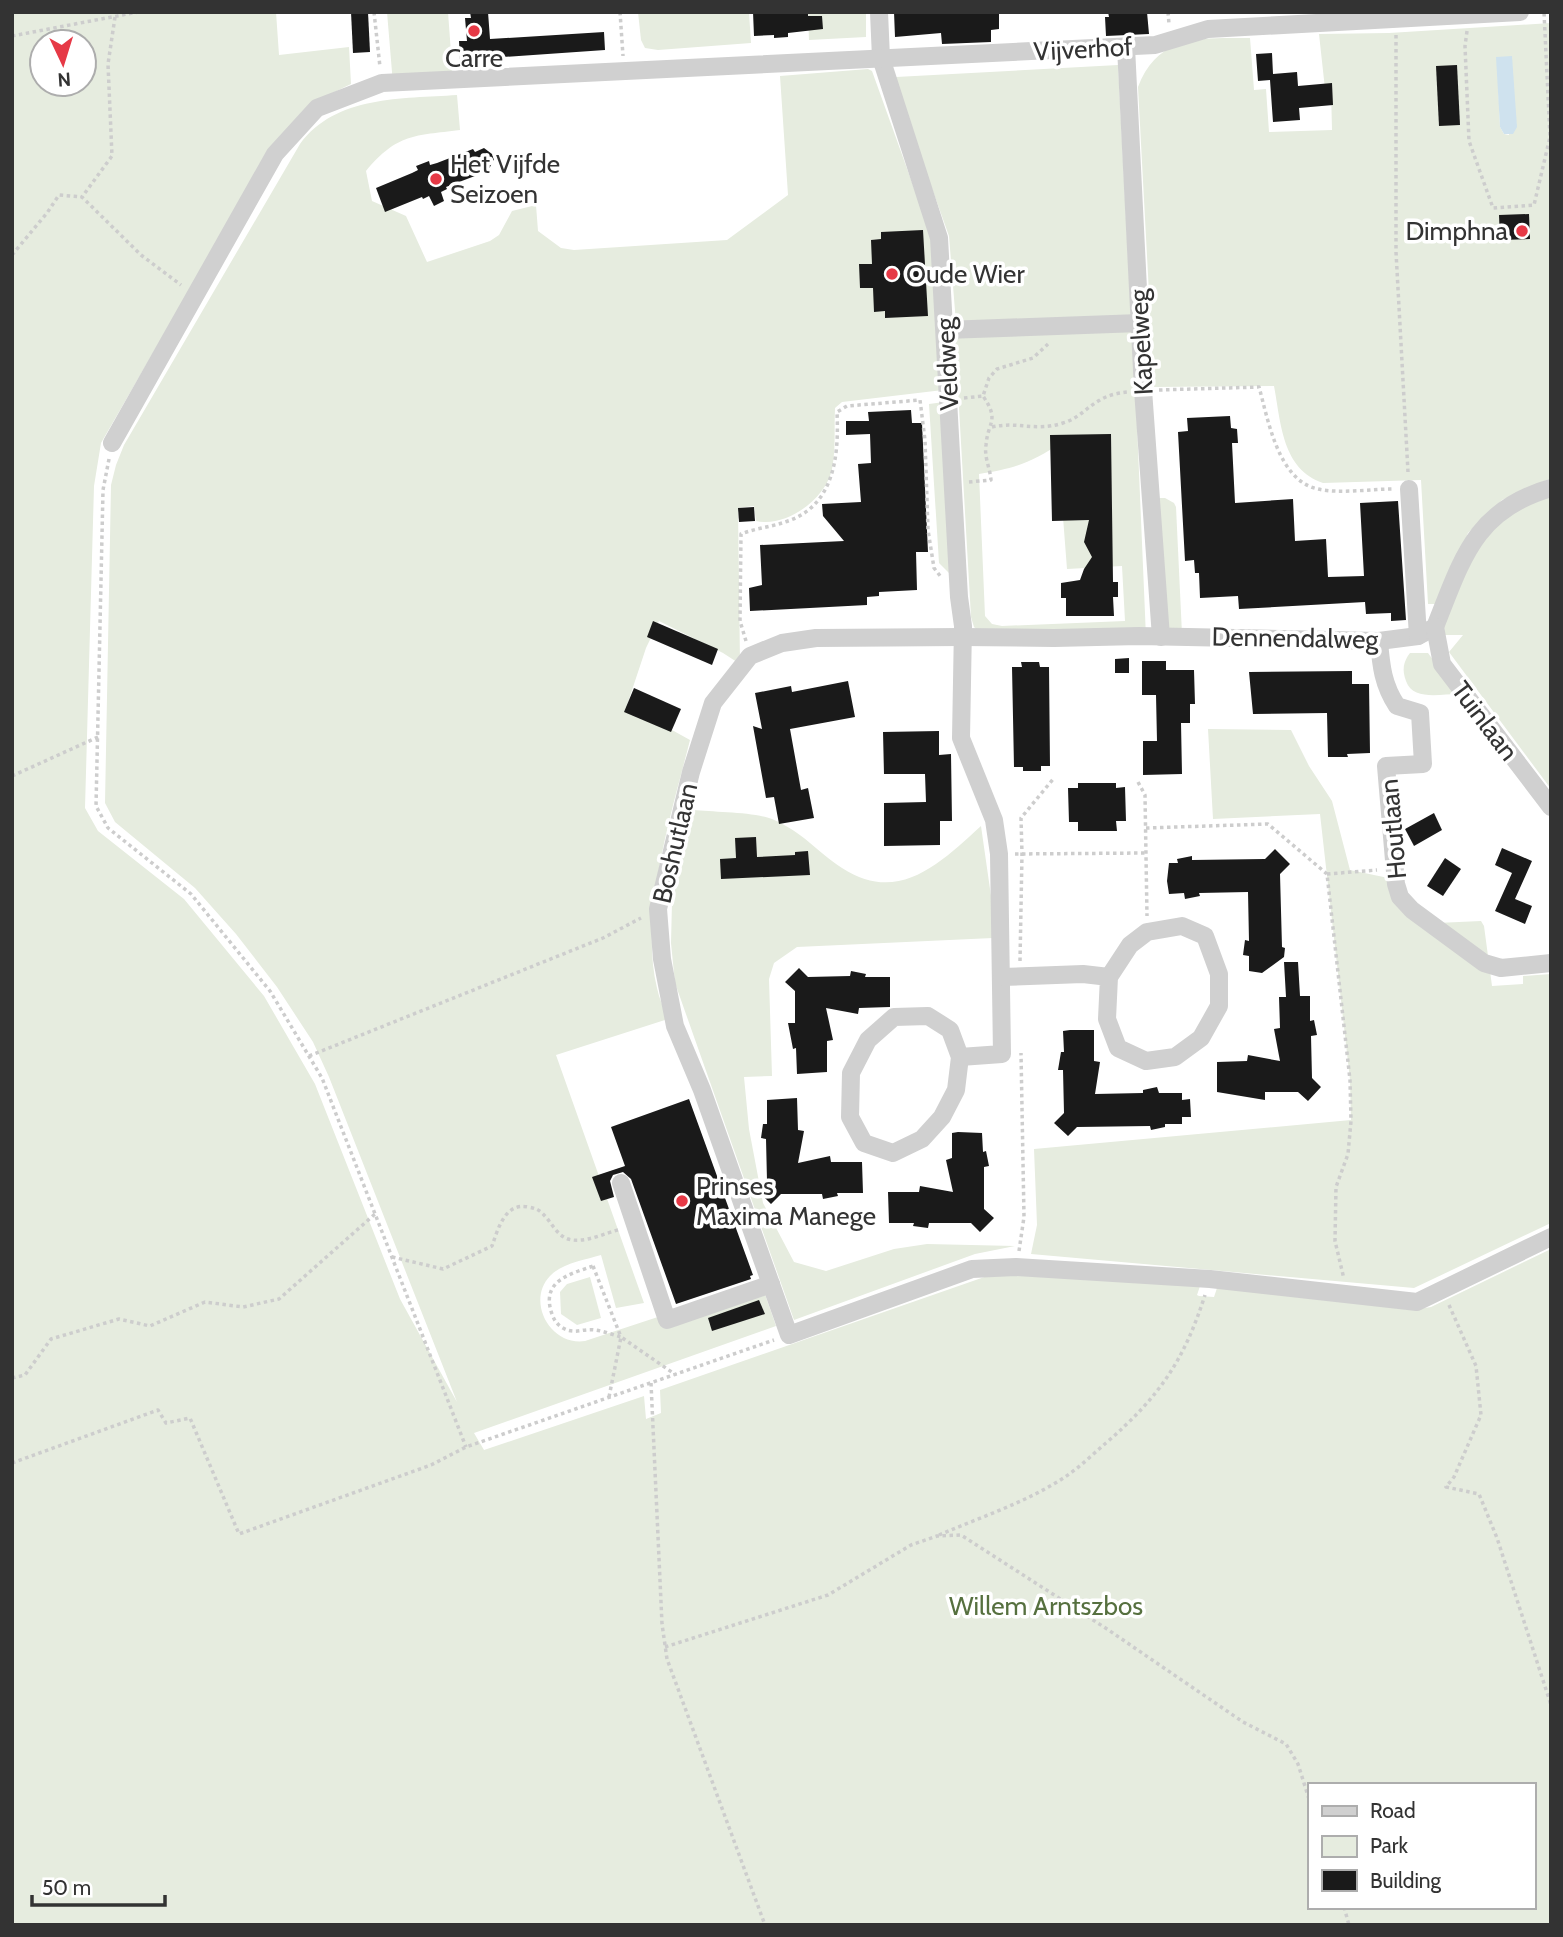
<svg xmlns="http://www.w3.org/2000/svg" width="1563" height="1937" viewBox="0 0 1563 1937" font-family="Cabin,sans-serif">
	<rect width="100%" height="100%" fill="#fff"/>
	<g fill="#e6ecdf" fill-rule="evenodd">
		<path d="M12 12H103L104 14 113 12H276L279 55 349 47 351 84 310 104 270 150 101 443 94 486 85 808 98 831 184 899 264 996 315 1084 400 1299 457 1402 329 1077 313 1042 277 987 236 934 195 888 115 822 105 803 111 485 116 465 124 445 300 144C336 95 402 99 457 95L460 130C414 136 398 133 366 171L372 201 406 216 427 262 490 241 499 235 512 211 536 205 538 231 561 248 574 250 727 240 788 195 780 76 868 69 872 71 933 241 943 390 842 402 835 408C834 429 836 449 832 469 826 499 786 528 756 521L754 506 738 508 740 664 723 653 659 621 646 648 627 705 690 740C672 812 639 915 657 988 659 998 664 1009 668 1019L556 1055 644 1303 616 1308 601 1255C585 1260 562 1263 550 1276 526 1301 550 1346 585 1341L761 1283 776 1326 474 1433 484 1450 644 1396 646 1419 661 1413 660 1390 993 1274 1200 1286 1197 1295 1199 1296 1214 1297 1217 1288 1413 1310 1431 1307 1551 1249V1925H12ZM42 42H84V84H42ZM1309 1785H1533V1907H1309Z"/>
		<polygon points="387,12 448,12 453,80 393,84"/>
		<polygon points="638,12 749,12 751,43 658,50 645,48 641,40"/>
		<polygon points="808,12 866,12 866,37 809,40"/>
		<path d="M1551 23V478L1502 500 1468 533 1437 604H1428L1421 480 1323 483C1282 469 1281 423 1274 386L1154 387 1138 87C1158 34 1202 38 1250 38L1254 90 1266 89 1269 132 1332 130 1331 89H1325L1319 34 1389 33ZM1497 57 1509 135 1504 134 1500 127Z"/>
		<polygon points="1118,65 1131,316 956,323 949,236 894,82 896,77"/>
		<path d="M1133 331 1146 637 981 634 974 627 971 617 955 338ZM1062 442 1059 465 1067 569 1122 566 1125 621 1002 626 992 624 985 616 979 474C1014 469 1033 462 1062 442Z"/>
		<polygon points="944,402 950,574 939,563 929,404"/>
		<path d="M1551 496V789L1449 652 1463 635H1440C1453 601 1476 536 1505 515 1517 506 1537 502 1551 496Z"/>
		<polygon points="1155,498 1165,498 1174,503 1176,507 1182,634 1162,635"/>
		<path d="M1410 653H1428L1458 694C1440 694 1413 701 1406 681 1402 670 1403 662 1410 653Z"/>
		<polygon points="1208,729 1291,730 1309,766 1332,801 1350,870 1398,880 1403,893 1437,923 1481,921 1484,926 1492,986 1523,984 1523,976 1551,974 1551,1223 1414,1288 1031,1254 1037,1225 1034,1149 1351,1120 1350,1080 1320,814 1213,819"/>
		<path d="M693 810C713 812 754 812 772 819 803 832 816 851 842 868 899 905 940 863 981 826L992 903 993 938 797 947 774 963 769 979 772 1076 744 1077 749 1129 763 1203 794 1262 826 1271 894 1249 927 1244 1015 1246 975 1254 794 1320 675 983 671 943 672 902Z"/>
		<polygon points="590,1277 601,1318 577,1325 561,1314 560,1292 567,1284"/>
	</g>
	<polygon fill="#cfe2ee" points="1512,56 1517,127 1513,134 1504,134 1500,127 1496,57"/>
	<g fill="#1a1a1a">
		<polygon points="351,12 368,12 370,52 353,53"/>
		<polygon points="470,12 488,12 490,39 604,32 605,50 460,60 459,41 467,41 465,18 471,18"/>
		<polygon points="753,12 808,12 808,16 822,16 823,29 788,33 788,37 774,38 774,35 754,36"/>
		<polygon points="894,12 999,12 999,29 991,30 991,42 942,44 941,33 895,37"/>
		<polygon points="1108,12 1147,12 1149,34 1106,36 1105,17 1109,17"/>
		<polygon points="1272,53 1273,74 1297,72 1298,86 1332,83 1333,105 1299,108 1300,120 1273,122 1270,80 1258,81 1256,54"/>
		<polygon points="1457,65 1460,125 1439,126 1436,66"/>
		<polygon points="484,148 492,154 494,159 488,171 446,187 447,189 441,192 444,201 434,206 429,196 423,199 422,197 385,212 376,188 412,173 418,170 416,166 429,161 430,165 437,163 473,149 475,152"/>
		<polygon points="1529,214 1530,239 1500,240 1499,215"/>
		<polygon points="923,230 928,316 885,318 885,311 874,312 873,288 860,288 859,264 872,264 871,240 881,239 881,232"/>
		<polygon points="911,410 912,423 922,423 928,552 916,552 917,590 879,592 879,596 867,597 867,605 750,611 749,588 762,585 760,545 844,541 823,516 822,504 861,502 858,464 871,463 870,434 846,435 846,421 869,421 868,412"/>
		<polygon points="1230,416 1231,428 1237,429 1238,443 1232,443 1235,503 1293,499 1295,541 1326,539 1328,577 1364,576 1360,503 1398,501 1406,620 1391,621 1391,613 1366,614 1365,602 1239,609 1238,596 1200,598 1199,573 1195,573 1194,560 1185,561 1178,432 1188,431 1187,418"/>
		<polygon points="1111,434 1113,582 1118,582 1118,597 1113,597 1114,616 1066,616 1066,598 1061,598 1061,583 1080,580 1084,569 1092,557 1084,542 1089,520 1052,521 1050,435"/>
		<polygon points="754,507 755,521 739,522 738,508"/>
		<polygon points="653,621 718,649 712,665 647,637"/>
		<polygon points="1129,658 1129,673 1115,673 1115,659"/>
		<polygon points="1142,661 1166,661 1166,670 1194,670 1195,704 1190,704 1190,723 1181,723 1182,774 1143,775 1143,741 1157,741 1156,695 1142,695"/>
		<polygon points="1021,662 1039,662 1040,667 1049,667 1050,766 1041,766 1041,771 1023,771 1023,767 1014,767 1012,667 1022,667"/>
		<polygon points="1352,671 1352,684 1369,684 1370,753 1347,754 1348,757 1328,757 1327,713 1253,714 1249,672"/>
		<polygon points="848,681 855,717 790,729 801,790 808,788 814,818 779,824 774,797 766,798 753,726 762,729 755,693 791,686 792,692"/>
		<polygon points="634,688 681,709 671,732 624,712"/>
		<polygon points="939,731 939,755 951,754 952,821 940,821 940,845 884,846 884,803 926,802 925,774 884,774 883,732"/>
		<polygon points="1078,783 1116,783 1116,788 1125,787 1126,821 1116,821 1117,831 1078,831 1078,822 1069,822 1068,788 1078,788"/>
		<polygon points="1434,813 1442,830 1414,846 1405,829"/>
		<polygon points="756,837 757,857 795,855 795,852 808,851 810,875 721,879 720,859 736,858 735,838"/>
		<polygon points="1502,848 1532,861 1515,899 1532,906 1525,924 1495,911 1512,873 1495,865"/>
		<polygon points="1275,849 1290,864 1280,874 1282,947 1285,948 1284,957 1262,973 1249,971 1249,956 1243,955 1245,940 1249,941 1248,892 1199,893 1200,896 1185,899 1184,893 1169,894 1167,881 1169,863 1178,863 1177,859 1192,856 1192,860 1265,859"/>
		<polygon points="1445,858 1461,869 1443,896 1427,886"/>
		<polygon points="1284,962 1298,962 1300,996 1310,996 1310,1021 1314,1020 1317,1035 1311,1036 1312,1078 1321,1087 1308,1101 1298,1092 1265,1092 1265,1100 1217,1092 1217,1062 1247,1061 1248,1055 1280,1061 1274,1029 1280,1028 1279,997 1286,997"/>
		<polygon points="799,968 808,977 850,976 851,971 866,974 865,977 890,977 890,1007 859,1008 858,1014 826,1008 833,1040 827,1041 827,1072 797,1074 796,1048 793,1049 788,1023 795,1023 795,991 785,982"/>
		<polygon points="1070,1030 1094,1030 1094,1061 1100,1062 1095,1094 1143,1093 1143,1090 1157,1087 1159,1093 1182,1093 1182,1100 1190,1099 1191,1117 1182,1117 1182,1124 1165,1124 1165,1127 1151,1130 1150,1126 1077,1127 1068,1136 1054,1123 1064,1113 1063,1070 1058,1070 1061,1052 1064,1052 1063,1031"/>
		<polygon points="797,1098 798,1130 804,1131 798,1163 830,1156 831,1162 862,1162 863,1193 837,1193 838,1196 823,1199 822,1194 781,1194 771,1204 758,1191 767,1181 766,1139 761,1138 763,1124 767,1124 767,1100"/>
		<polygon points="689,1099 753,1275 750,1276 751,1279 676,1304 631,1179 623,1172 613,1175 610,1181 614,1197 601,1201 592,1177 625,1166 611,1127"/>
		<polygon points="958,1132 982,1133 983,1152 986,1151 989,1166 984,1167 984,1209 994,1218 980,1232 971,1223 929,1223 928,1228 913,1226 914,1223 889,1223 888,1192 919,1192 920,1186 953,1192 946,1160 952,1158 952,1133"/>
		<polygon points="759,1300 765,1314 712,1331 708,1318"/>
	</g>
	<g fill="none" stroke-linecap="round" stroke-linejoin="round">
		<g stroke="#cdcdcd" stroke-width="3.5" stroke-dasharray="3.5 3.5" stroke-linecap="butt">
			<polyline points="374,12 380,67"/>
			<polyline points="620,12 623,56"/>
			<polyline points="1168,12 1169,24"/>
			<polyline points="115,17 108,64 112,156 82,197 141,255 181,285"/>
			<polyline points="1467,31 1465,46 1469,141 1493,208 1534,205 1550,137 1544,12"/>
			<polyline points="1396,35 1396,252 1408,472"/>
			<polyline points="12,36 138,12"/>
			<polyline points="12,255 47,213 59,195 82,197"/>
			<path d="M1159 390 1259 387C1268 419 1278 481 1318 489 1339 494 1371 489 1393 489"/>
			<polyline points="964,398 983,396 989,378 997,369 1033,358 1048,344"/>
			<path d="M992 427C1018 421 1035 432 1063 423 1078 419 1087 407 1100 400 1108 395 1118 393 1127 392"/>
			<polyline points="109,459 103,490 96,806 108,828 191,894 270,991 322,1078 466,1447"/>
			<path d="M969 482 991 480C990 468 984 457 986 445 988 421 1000 421 983 396"/>
			<path d="M746 641 740 621 741 534C756 528 772 527 788 521 835 505 839 454 837 412L847 406 920 400 925 440 928 530 934 568 941 577"/>
			<polyline points="12,776 98,737"/>
			<polyline points="1138,782 1145,795 1147,916"/>
			<polyline points="1146,828 1268,824 1327,874 1350,1080 1351,1121 1348,1154 1336,1187 1335,1241 1344,1279"/>
			<polyline points="1015,854 1146,853"/>
			<polyline points="1327,874 1377,870"/>
			<polyline points="1020,961 1022,854 1021,818 1054,778"/>
			<polyline points="309,1056 603,938 641,918"/>
			<polyline points="1019,1251 1024,1217 1021,1053"/>
			<path d="M392 1257 443 1269 492 1246C498 1229 505 1202 528 1207 534 1208 538 1209 542 1213 551 1221 556 1235 568 1239 584 1244 605 1233 621 1229"/>
			<path d="M593 1266 621 1337C613 1335 604 1331 595 1330 584 1328 574 1335 563 1328 556 1324 553 1318 551 1311 542 1280 571 1274 593 1266Z"/>
			<polyline points="1449,1305 1476,1366 1481,1415 1454,1477 1446,1487 1479,1494 1497,1538 1551,1705"/>
			<polyline points="12,1378 25,1375 51,1339 119,1319 150,1326 205,1302 243,1307 279,1299 375,1214"/>
			<polyline points="651,1383 662,1624 667,1659 765,1925"/>
			<polyline points="609,1397 621,1337 676,1375"/>
			<polyline points="12,1463 158,1410 166,1423 190,1418 239,1534 431,1465 466,1447 774,1340"/>
			<path d="M939 1535C981 1517 1027 1502 1065 1477 1080 1467 1093 1454 1106 1443 1159 1397 1184 1361 1205 1295"/>
			<polyline points="665,1647 828,1595 911,1545 937,1536 961,1535 1107,1629 1243,1722 1286,1744 1298,1764 1309,1799"/>
			<polyline points="1344,1907 1349,1925"/>
		</g>
		<g stroke="#d0d0d0" stroke-width="18">
			<polyline points="879,12 881,58 939,238 959,597 963,626 961,738 994,820 999,854 1002,1054 960,1057 950,1030 928,1016 894,1017 868,1040 851,1073 850,1117 864,1143 893,1153 922,1139 942,1117 956,1090 960,1057"/>
			<polyline points="1126,47 1143,390 1161,637"/>
			<polyline points="945,330 1140,323"/>
			<polyline points="112,443 275,154 317,108 382,83 1155,45 1208,29 1520,12"/>
			<path d="M1551 488C1474 510 1462 560 1435 627L1418 636 1379 641 1139 636 1054 638 962 637 816 638 782 643 750 656 713 703 691 772 658 909 662 959 675 1026 702 1090 789 1335 972 1269 1016 1267 1210 1279 1417 1302 1551 1237"/>
			<polyline points="1409,489 1418,636"/>
			<polyline points="1435,627 1442,664 1551,807"/>
			<path d="M1379 641C1381 666 1383 685 1397 706L1420 713 1423 764 1386 766 1396 884 1400 897 1412 910 1484 963 1501 968 1551 963"/>
			<polyline points="1002,977 1083,974 1109,977 1130,945 1147,932 1182,926 1205,936 1219,974 1219,1006 1201,1038 1175,1057 1146,1061 1118,1048 1107,1019 1109,977"/>
			<polyline points="621,1183 667,1320 771,1284"/>
		</g>
	</g>
	<g fill="#e63946" stroke="#fff" stroke-width="2.5">
		<circle cx="474" cy="31" r="7"/>
		<circle cx="436" cy="179" r="7"/>
		<circle cx="1522" cy="231" r="7"/>
		<circle cx="892" cy="274" r="7"/>
		<circle cx="682" cy="1201" r="7"/>
	</g>
	<g text-anchor="middle" dominant-baseline="central" stroke-width="7" stroke-linejoin="round" paint-order="stroke">
		<g font-size="26" fill="#333" stroke="#fff">
			<text transform="translate(1083 49) rotate(-3)">Vijverhof</text>
			<text transform="translate(1141 342) rotate(-93)">Kapelweg</text>
			<text transform="translate(947 364) rotate(-93)">Veldweg</text>
			<text transform="translate(1295 638) rotate(1)">Dennendalweg</text>
			<text transform="translate(1485 721) rotate(53)">Tuinlaan</text>
			<text transform="translate(1393 829) rotate(-95)">Houtlaan</text>
			<text transform="translate(675 843) rotate(-77)">Boshutlaan</text>
		</g>
		<g font-size="26" fill="#333" stroke="#fff" text-anchor="start">
			<text x="474" y="58" text-anchor="middle">Carre</text>
			<text x="450" y="164">Het Vijfde<tspan x="450" dy="30">Seizoen</tspan></text>
			<text x="1508" y="231" text-anchor="end">Dimphna</text>
			<text x="906" y="274">Oude Wier</text>
			<text x="696" y="1186">Prinses<tspan x="696" dy="30">Maxima Manege</tspan></text>
		</g>
		<g font-size="26" fill="#56703f" stroke="#fff">
			<text x="1046" y="1606">Willem Arntszbos</text>
		</g>
	</g>
	<rect width="1563" height="1937" fill="none" stroke="#333333" stroke-width="28"/>
	<rect x="1308" y="1783" width="228" height="126" fill="#ffffff" stroke="#adadad" stroke-width="2"/>
	<rect x="1322" y="1806" width="35" height="10" fill="#d0d0d0" stroke="#adadad" stroke-width="2"/>
	<text x="1370" y="1818" font-size="21" fill="#333333">Road</text>
	<rect x="1322" y="1836" width="35" height="21" fill="#e6ecdf" stroke="#adadad" stroke-width="2"/>
	<text x="1370" y="1853" font-size="21" fill="#333333">Park</text>
	<rect x="1322" y="1870" width="35" height="21" fill="#1a1a1a" stroke="#adadad" stroke-width="2"/>
	<text x="1370" y="1888" font-size="21" fill="#333333">Building</text>
	<g transform="translate(63 63) rotate(176)"><circle r="33" fill="#ffffff" stroke="#adadad" stroke-width="2"/>
	<path d="M0-5L12 26L0 18L-12 26Z" fill="#e63946"/>
	<text y="-10" font-size="19" font-weight="bold" text-anchor="middle" fill="#333333">N</text>
	</g>
	<path d="M32 1895v10h133v-10" fill="none" stroke="#333333" stroke-width="3.5"/>
	<text x="42" y="1895" font-size="21" fill="#333333" stroke="#ffffff" stroke-width="5" paint-order="stroke">50 m</text>
</svg>
